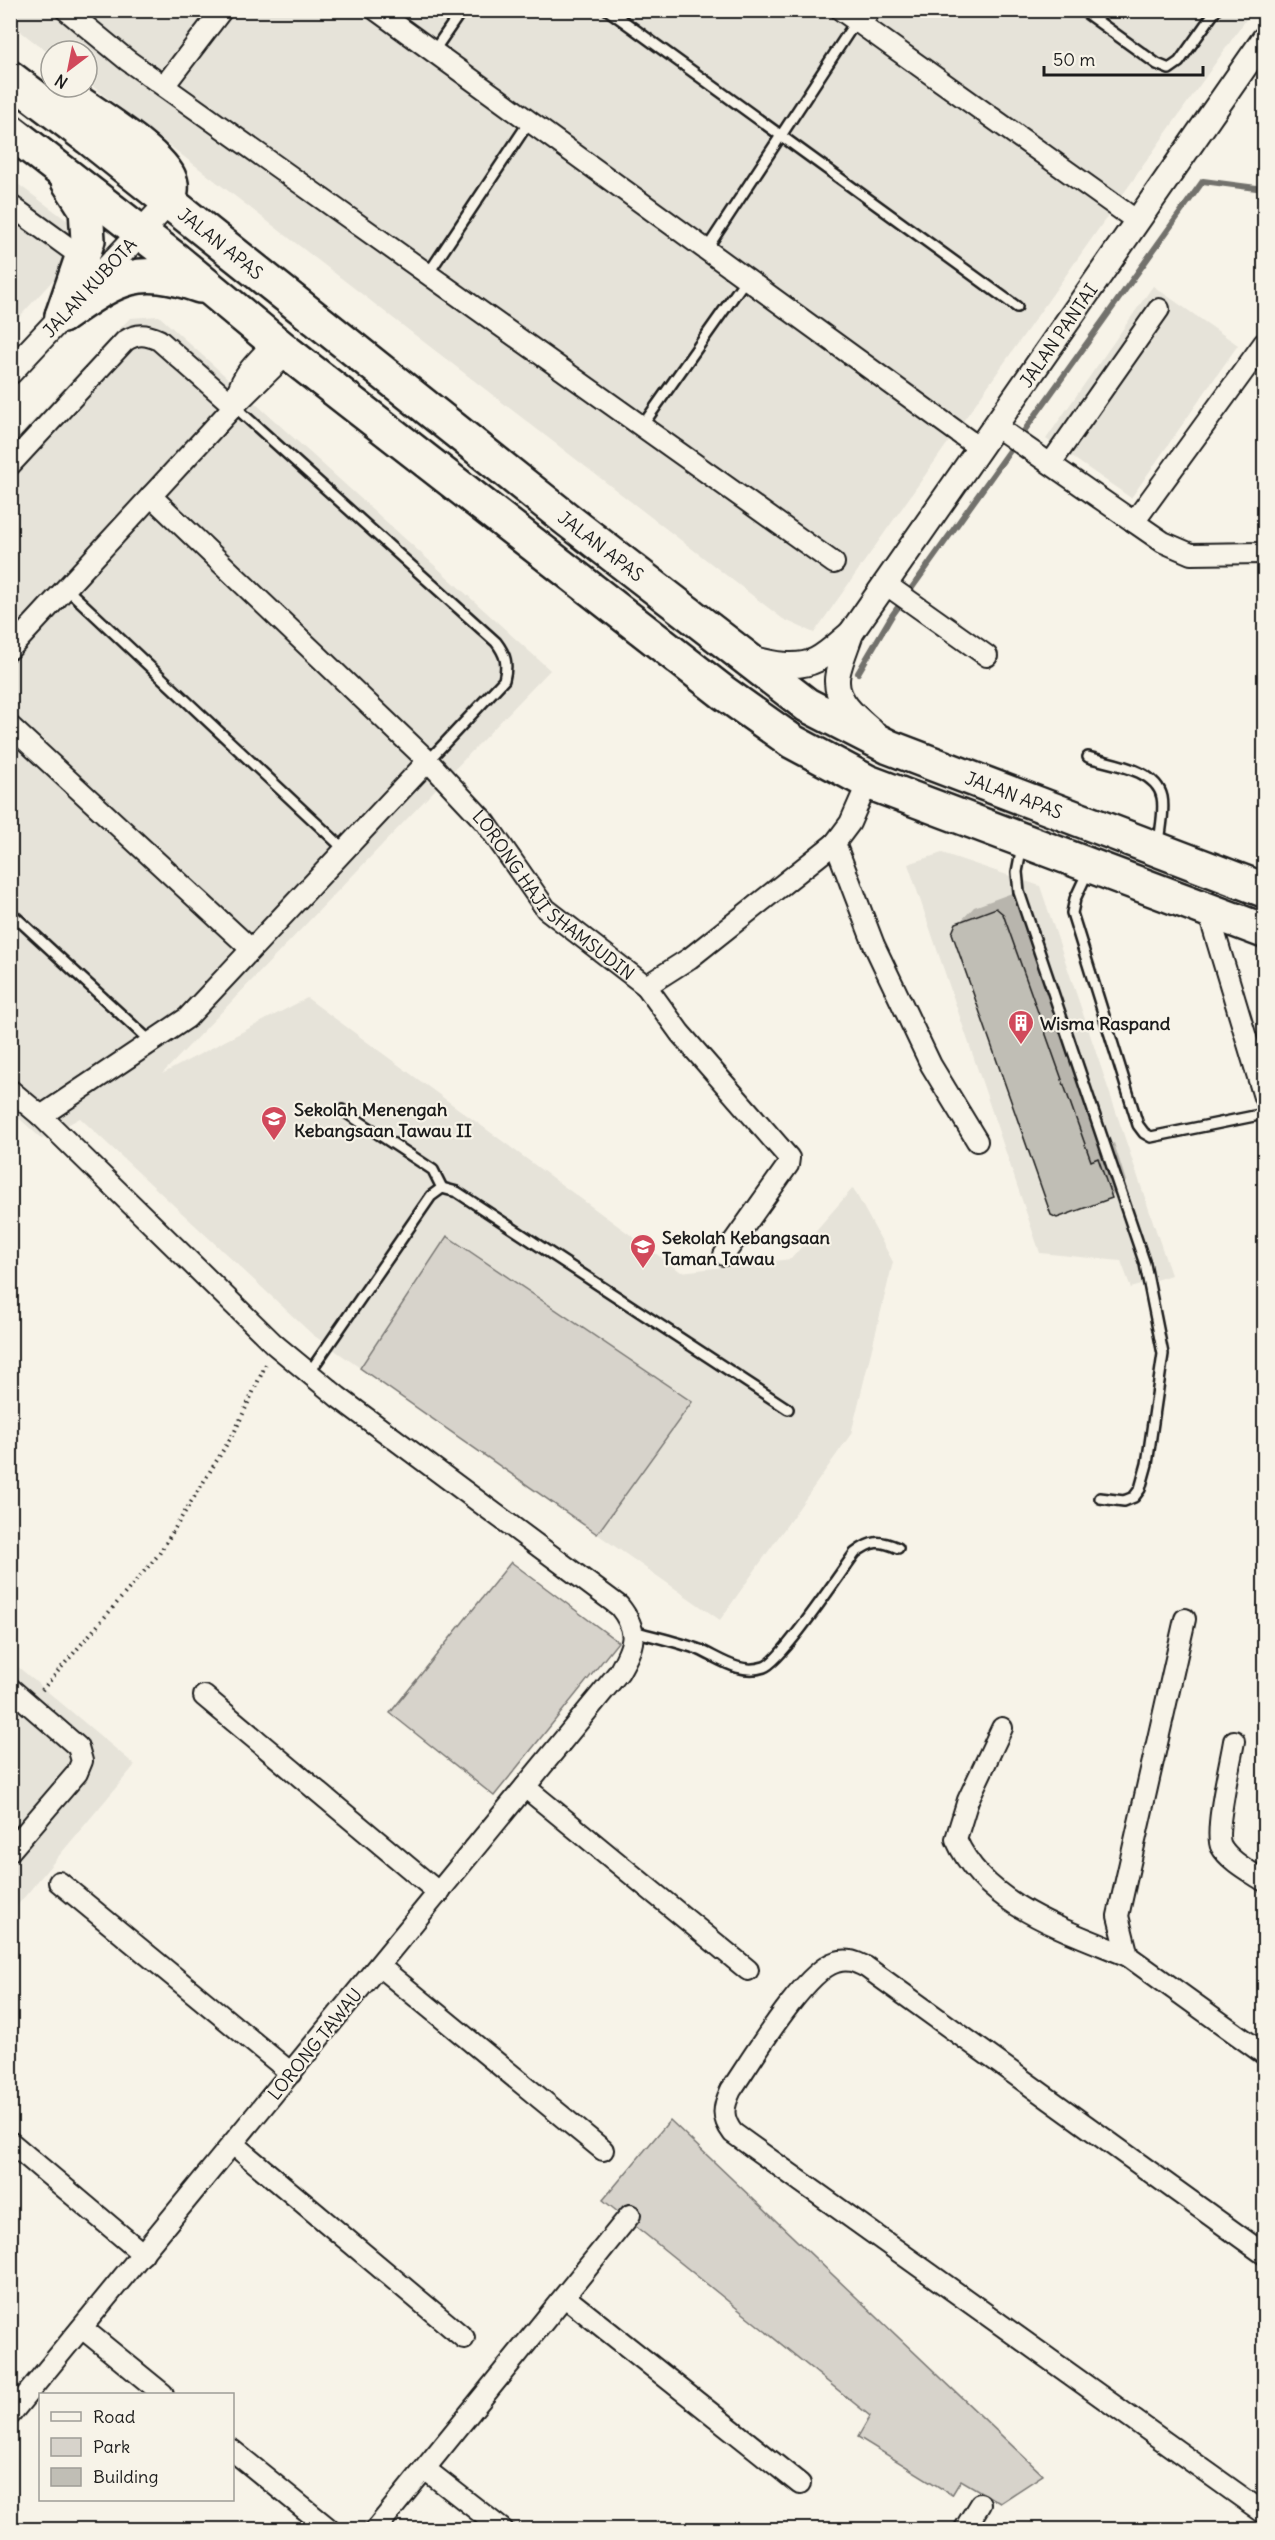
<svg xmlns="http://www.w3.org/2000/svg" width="1275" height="2540" viewBox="0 0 1275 2540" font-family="Delius,sans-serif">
	<rect width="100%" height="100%" fill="#f7f3e8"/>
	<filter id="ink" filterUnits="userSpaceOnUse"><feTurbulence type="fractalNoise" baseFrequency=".0167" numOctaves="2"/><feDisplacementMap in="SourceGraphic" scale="12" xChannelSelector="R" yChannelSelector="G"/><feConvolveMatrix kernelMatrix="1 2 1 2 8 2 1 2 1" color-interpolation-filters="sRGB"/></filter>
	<g filter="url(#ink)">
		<g fill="#e6e3d9">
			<polygon points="10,11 1252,11 814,633 783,619 87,82 87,51 51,51 51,55 11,24"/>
			<polygon points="11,179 72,224 66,266 11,326"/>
			<polygon points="1153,286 1238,345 1131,498 1046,439"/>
			<polygon points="159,316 550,670 162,1074 307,998 681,1272 791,1259 853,1188 893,1262 851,1434 720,1620 313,1335 80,1118 42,1139 11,1111 11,444 130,318"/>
			<polygon points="942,853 1040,886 1171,1275 1131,1288 1121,1261 1040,1253 908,864"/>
			<polygon points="11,1661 135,1765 11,1913"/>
		</g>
		<g fill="#d7d3cb" stroke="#7a7874" stroke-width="1.5">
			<polygon points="447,1236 692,1402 597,1534 360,1368"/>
			<polygon points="511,1562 618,1642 494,1796 390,1713"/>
			<polygon points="670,2120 1043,2475 1000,2503 961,2480 952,2495 858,2437 870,2416 603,2200"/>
		</g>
		<polygon fill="#0003" points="1012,893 1018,898 1107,1146 1114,1143 1126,1181 1110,1197 958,924 974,907"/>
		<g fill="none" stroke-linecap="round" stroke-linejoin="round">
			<polyline stroke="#72716c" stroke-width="6" points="858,673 891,617 1203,181 1264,189"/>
		</g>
		<polygon fill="#c0beb5" stroke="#1c1c1c" stroke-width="1.5" points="996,908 1003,914 1091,1161 1098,1158 1112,1198 1057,1218 1051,1215 952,933 956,923"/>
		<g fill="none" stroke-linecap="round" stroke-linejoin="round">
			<defs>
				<g id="service">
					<polyline points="608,10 1017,307"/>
					<polyline points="1082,10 1157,64 1169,69 1179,62 1216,10"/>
					<polyline points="865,27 876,10"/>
					<polyline points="433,52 462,10"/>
					<polyline points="706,250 856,21"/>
					<polyline points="428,274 529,122"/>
					<path d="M234 406 496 642C506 655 508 664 504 680L428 761"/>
					<polyline points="642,426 746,279"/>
					<polyline points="66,588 345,850"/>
					<path d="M1088 757C1111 764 1156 769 1162 797 1165 811 1160 830 1159 844"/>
					<polyline points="1022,846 1017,872 1019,892 1145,1264 1163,1354 1147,1464 1140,1489 1134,1497 1124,1501 1100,1498"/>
					<polyline points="1089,869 1075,899 1072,913 1138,1125 1144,1133 1151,1137 1264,1114"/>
					<polyline points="10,912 152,1043"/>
					<polyline points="342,1110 433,1170 442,1188"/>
					<polyline points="309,1373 431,1196 442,1188 457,1192 788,1409"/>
					<path d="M633 1631C655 1637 679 1642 700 1650 720 1659 740 1675 764 1667 781 1662 841 1572 855 1553 872 1540 880 1540 898 1548"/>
				</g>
				<g id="minor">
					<polyline points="66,10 127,60 834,563"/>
					<polyline points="376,10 978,447"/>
					<polyline points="841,10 1137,221"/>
					<polyline points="164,86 222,10"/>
					<polyline points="10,205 83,258"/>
					<path d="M234 406C240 374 253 365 275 342"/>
					<polyline points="994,425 1134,522 1264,343"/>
					<polyline points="1051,463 1159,309"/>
					<path d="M10 465 125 341C137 333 146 334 159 340L234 406"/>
					<path id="s1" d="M151 496 428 761 486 823 546 909 646 986 690 958 835 843 850 823 868 782"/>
					<polyline points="1134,522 1163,542 1191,554 1264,553"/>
					<polyline points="884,583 987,656"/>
					<polyline points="10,649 234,406 288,353"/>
					<polyline points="10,726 251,949"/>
					<polyline points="835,843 874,945 931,1065 977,1141"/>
					<polyline points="1208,911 1264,1097"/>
					<polyline points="646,986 680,1033 789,1158 788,1165 724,1255"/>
					<path d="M10 1090 41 1116 274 1344 338 1397 619 1606C640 1632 634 1645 619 1672L10 2415"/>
					<polyline points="41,1116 187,1018 428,761"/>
					<polyline points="1185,1619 1118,1916 1128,1956 1264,2054"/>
					<polyline points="10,1688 78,1747 82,1761 77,1773 10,1851"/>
					<polyline points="204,1696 439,1893"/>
					<path d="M1002 1728 968 1800 956 1839C985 1906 1066 1930 1128 1956"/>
					<path d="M1234 1741C1231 1760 1214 1832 1221 1846 1229 1861 1251 1872 1264 1881"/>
					<polyline points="525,1787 748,1970"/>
					<polyline points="59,1882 291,2073"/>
					<polyline points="379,1966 603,2150"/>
					<polyline points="10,2142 143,2254"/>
					<polyline points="233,2144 464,2338"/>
					<path d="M1264 2254 866 1967C856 1962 848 1958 836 1962 804 1971 751 2061 731 2090 723 2107 721 2117 733 2133L1264 2513"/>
					<polyline points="565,2297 800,2484"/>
					<polyline points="82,2328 163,2394"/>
					<polyline points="232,2450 328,2528"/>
					<polyline points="425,2469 503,2530"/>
					<polyline points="375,2530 630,2215"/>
					<polyline points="964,2530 980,2504"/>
				</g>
				<g id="tertiary">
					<path id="s2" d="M10 372 168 203"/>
					<path d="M750 658C770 663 796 670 816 660 828 654 840 642 851 633"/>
					<path id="s3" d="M872 731C857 718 836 702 837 680 837 668 847 646 851 633L1264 39"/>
				</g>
				<g id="trunk">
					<path id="s4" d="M10 78 89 138 569 521 807 705 889 747 1264 890"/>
					<path d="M72 98C94 114 162 155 170 180 173 188 170 194 168 203"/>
					<polyline points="10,131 176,260 288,353 724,693 793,742 868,782 1264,931"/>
					<path d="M62 316C115 280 135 263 200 286"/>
					<polyline points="62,316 88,240 86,209 68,181"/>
				</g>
			</defs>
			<use href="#service" stroke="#1c1c1c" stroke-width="14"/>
			<use href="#minor" stroke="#1c1c1c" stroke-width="24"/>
			<use href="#tertiary" stroke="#1c1c1c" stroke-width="28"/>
			<use href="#trunk" stroke="#1c1c1c" stroke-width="38"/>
			<polyline stroke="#1c1c1c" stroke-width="4" stroke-dasharray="1.5 4.5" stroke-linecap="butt" points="42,1690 159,1554 235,1431 267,1362"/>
			<use href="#service" stroke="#f7f3e8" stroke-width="9"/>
			<use href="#minor" stroke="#f7f3e8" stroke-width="20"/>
			<use href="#tertiary" stroke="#f7f3e8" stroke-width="24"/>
			<use href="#trunk" stroke="#f7f3e8" stroke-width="33"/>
		</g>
	</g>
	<defs>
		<symbol id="building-pin" viewBox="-11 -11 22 30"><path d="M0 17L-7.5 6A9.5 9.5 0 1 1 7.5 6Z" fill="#d1495b" stroke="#f7f3e8"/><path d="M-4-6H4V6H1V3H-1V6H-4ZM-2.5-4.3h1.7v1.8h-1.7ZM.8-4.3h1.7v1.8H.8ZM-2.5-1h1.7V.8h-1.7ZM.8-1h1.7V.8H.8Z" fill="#fff"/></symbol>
		<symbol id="school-pin" viewBox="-11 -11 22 30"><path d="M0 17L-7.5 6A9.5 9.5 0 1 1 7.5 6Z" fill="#d1495b" stroke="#f7f3e8"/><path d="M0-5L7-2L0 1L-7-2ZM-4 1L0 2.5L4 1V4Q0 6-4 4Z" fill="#fff"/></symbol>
	</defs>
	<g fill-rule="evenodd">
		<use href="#building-pin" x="1006" y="1008" width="30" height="40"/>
		<use href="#school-pin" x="259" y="1104" width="30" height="40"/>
		<use href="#school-pin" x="628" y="1232" width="30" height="40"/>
	</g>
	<g text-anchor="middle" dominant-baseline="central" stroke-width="4.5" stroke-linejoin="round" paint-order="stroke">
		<g font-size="18" fill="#1c1c1c" stroke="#f7f3e8">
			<text stroke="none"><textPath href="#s4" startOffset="268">JALAN APAS</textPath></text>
			<text stroke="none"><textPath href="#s2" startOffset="116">JALAN KUBOTA</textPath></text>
			<text stroke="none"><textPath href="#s3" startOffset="476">JALAN PANTAI</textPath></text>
			<text stroke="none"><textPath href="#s4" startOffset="754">JALAN APAS</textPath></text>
			<text stroke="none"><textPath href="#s4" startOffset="1240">JALAN APAS</textPath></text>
			<text stroke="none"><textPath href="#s1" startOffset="568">LORONG HAJI SHAMSUDIN</textPath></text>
			<text transform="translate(315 2044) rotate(-51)">LORONG TAWAU</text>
		</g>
		<g font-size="18" font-weight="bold" fill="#1c1c1c" stroke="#f7f3e8" text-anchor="start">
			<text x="1040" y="1023">Wisma Raspand</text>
			<text x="294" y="1109">Sekolah Menengah<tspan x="294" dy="21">Kebangsaan Tawau II</tspan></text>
			<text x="662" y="1237">Sekolah Kebangsaan<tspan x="662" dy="21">Taman Tawau</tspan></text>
		</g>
	</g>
	<rect width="1275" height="2540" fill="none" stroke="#f7f3e8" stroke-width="36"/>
	<rect x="18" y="18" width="1239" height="2504" fill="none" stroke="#1c1c1c" stroke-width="2" filter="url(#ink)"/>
	<rect x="39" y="2393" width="195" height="108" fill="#f7f3e8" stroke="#9f9d96" stroke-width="1.5"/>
	<rect x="51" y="2412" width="30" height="9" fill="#f7f3e8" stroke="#9f9d96" stroke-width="1.5"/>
	<text x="93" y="2423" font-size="18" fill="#1c1c1c">Road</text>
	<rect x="51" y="2438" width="30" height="18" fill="#d7d3cb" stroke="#9f9d96" stroke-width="1.5"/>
	<text x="93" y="2453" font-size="18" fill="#1c1c1c">Park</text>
	<rect x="51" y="2468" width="30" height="18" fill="#c0beb5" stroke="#9f9d96" stroke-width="1.5"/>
	<text x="93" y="2483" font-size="18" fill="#1c1c1c">Building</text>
	<g transform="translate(69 69) rotate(212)"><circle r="28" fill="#f7f3e8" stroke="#9f9d96" stroke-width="1.5"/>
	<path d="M0-4.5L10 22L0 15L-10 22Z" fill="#d1495b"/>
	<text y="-9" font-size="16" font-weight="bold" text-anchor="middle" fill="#1c1c1c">N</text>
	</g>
	<path d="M1044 66v9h159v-9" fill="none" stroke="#1c1c1c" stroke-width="3"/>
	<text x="1053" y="66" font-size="18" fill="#1c1c1c" stroke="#f7f3e8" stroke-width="4.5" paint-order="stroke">50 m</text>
</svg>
